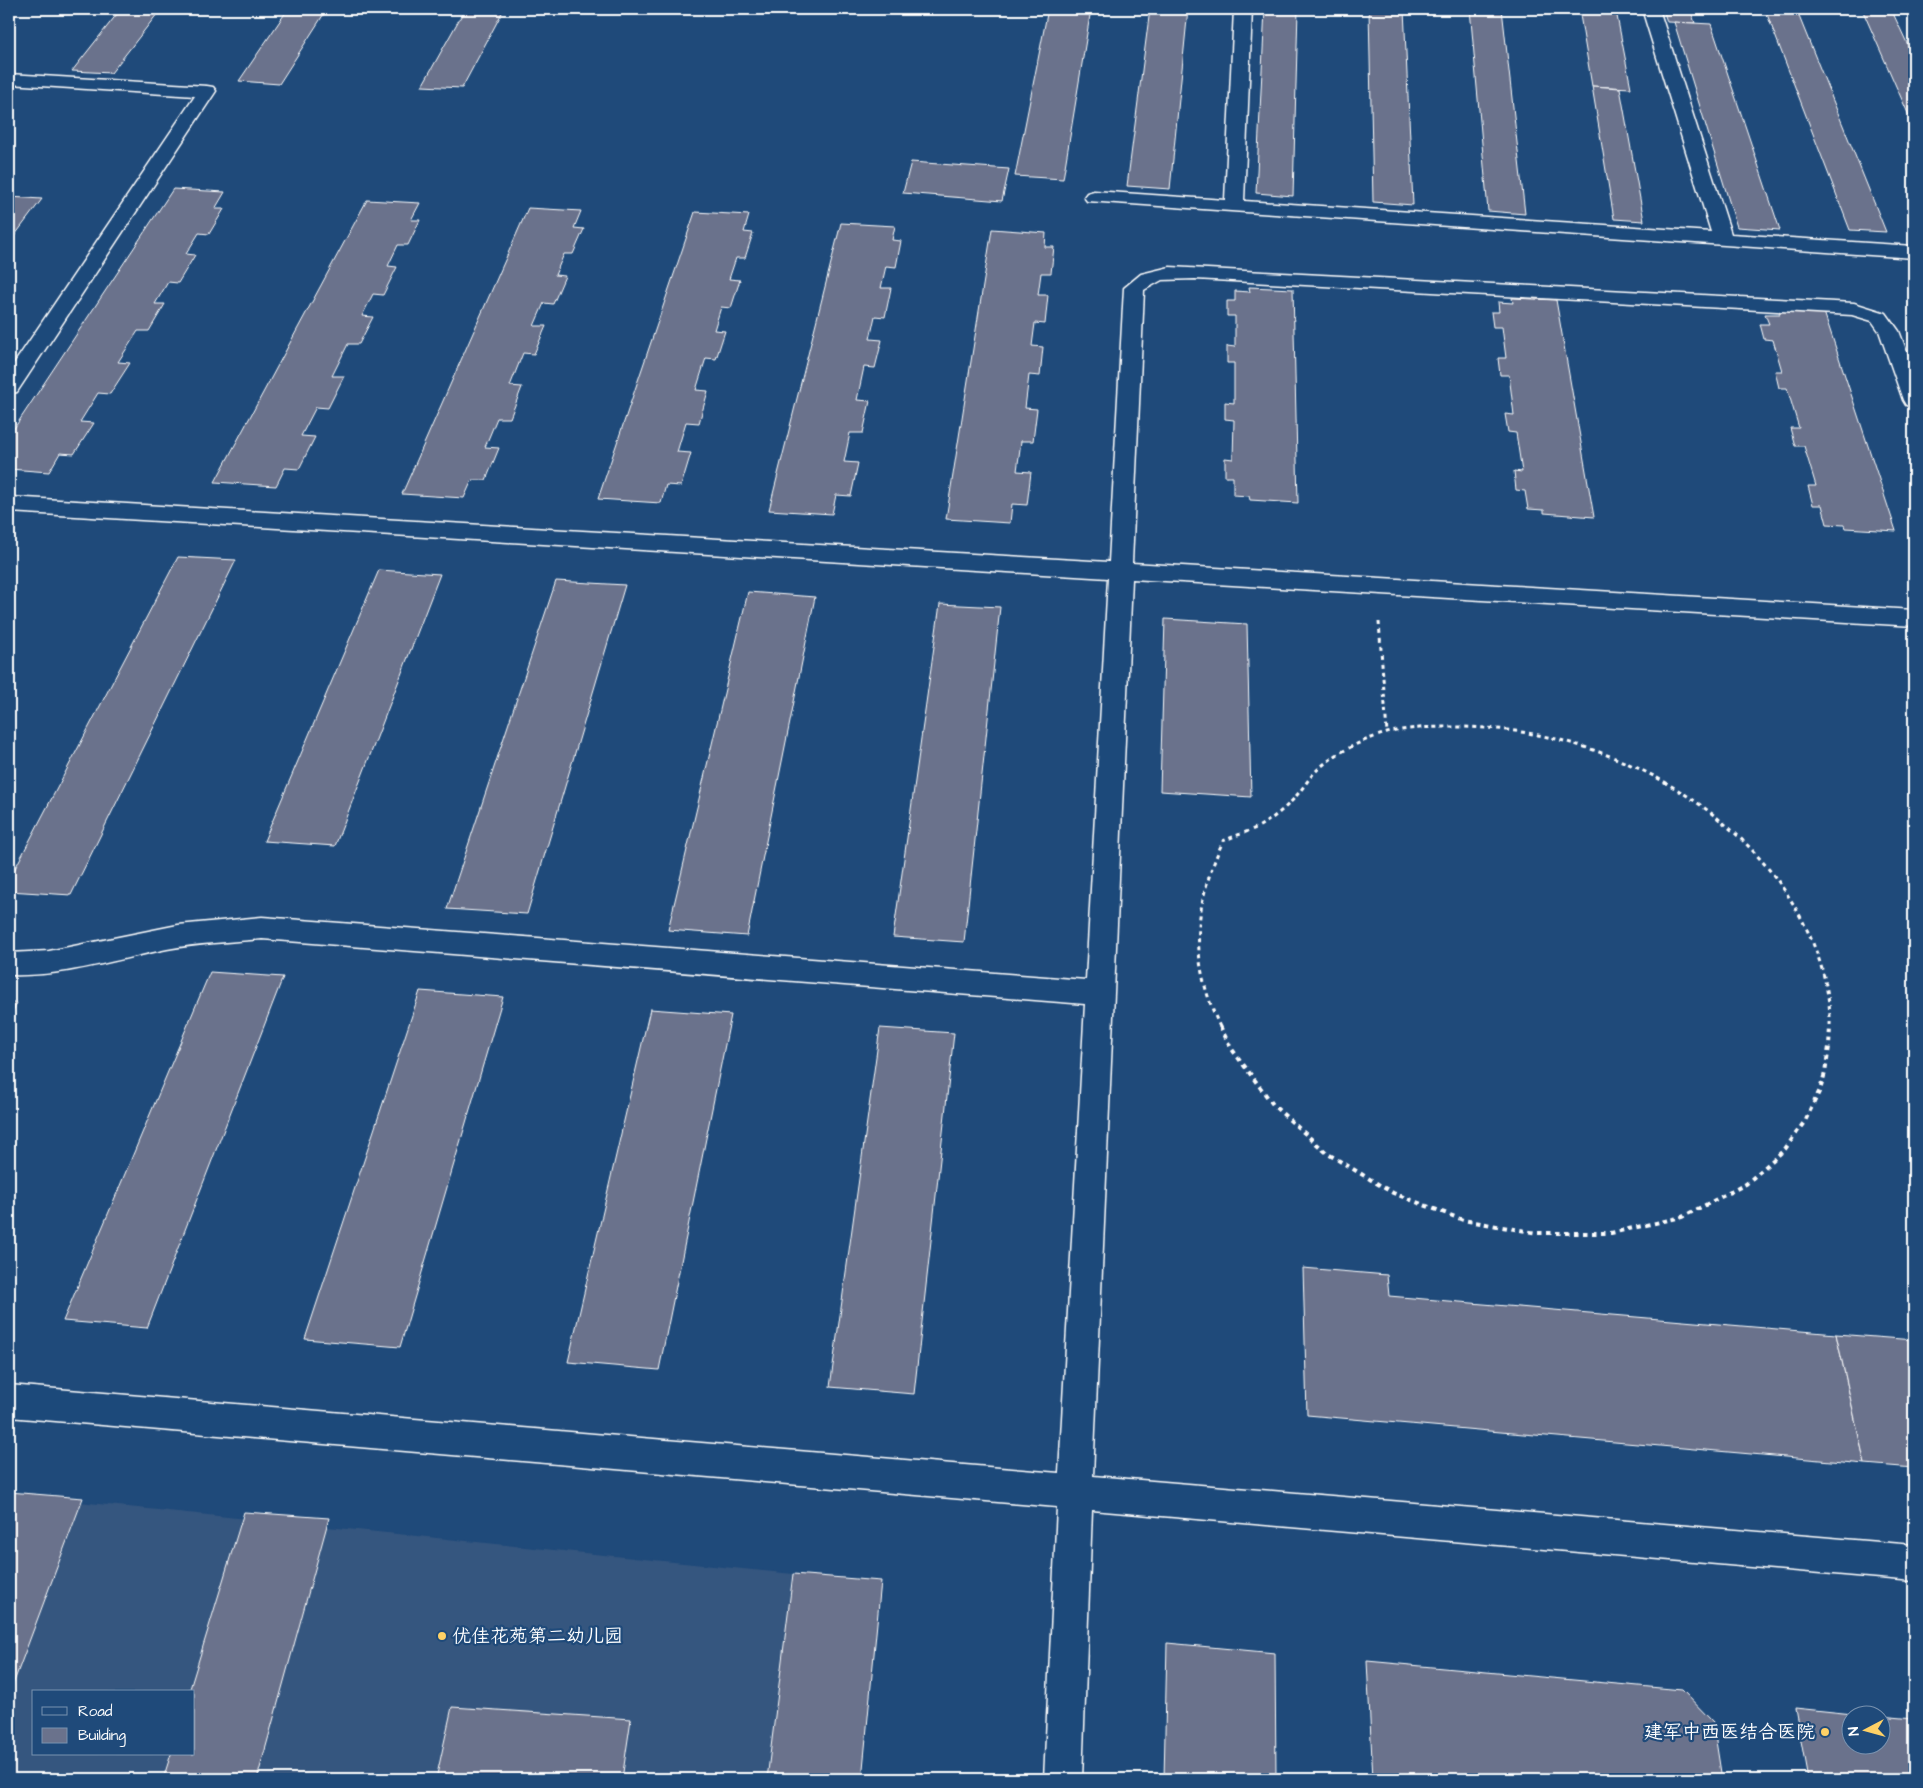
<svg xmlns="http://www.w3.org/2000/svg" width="1923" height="1788" viewBox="0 0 1923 1788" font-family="'Architects Daughter','LXGW WenKai TC',sans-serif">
	<rect width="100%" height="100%" fill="#1f4a7a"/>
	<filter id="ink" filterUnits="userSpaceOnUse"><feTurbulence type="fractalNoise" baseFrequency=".02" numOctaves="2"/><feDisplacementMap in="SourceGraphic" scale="10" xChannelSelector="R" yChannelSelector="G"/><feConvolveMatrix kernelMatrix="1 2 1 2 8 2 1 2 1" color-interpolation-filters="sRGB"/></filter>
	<g filter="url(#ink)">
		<path fill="#36567f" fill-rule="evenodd" d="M9 1495 793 1574 881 1581 862 1779H9ZM34 1692H194V1754H34Z"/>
		<g fill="#6a728c" stroke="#fff">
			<polygon points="121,9 161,9 111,73 72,71"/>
			<polygon points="288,9 327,9 279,84 239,81"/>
			<polygon points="465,9 504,9 462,88 422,86"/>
			<polygon points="1048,9 1091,9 1063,179 1015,176"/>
			<polygon points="1150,9 1188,9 1170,189 1127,186"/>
			<polygon points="1265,9 1298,9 1293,196 1256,193"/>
			<polygon points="1369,9 1404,9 1413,205 1373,202"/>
			<polygon points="1470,9 1502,9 1525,214 1488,211"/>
			<polygon points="1579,9 1616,11 1631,88 1592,86"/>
			<polygon points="1663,9 1690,9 1695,23 1667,22"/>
			<polygon points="1765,9 1796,9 1886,232 1850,230"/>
			<polygon points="1862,9 1891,9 1914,58 1914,127"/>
			<polygon points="1674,22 1711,24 1780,230 1737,227"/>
			<polygon points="1592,86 1620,88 1644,221 1614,219"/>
			<polygon points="911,162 1009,169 1002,201 903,193"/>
			<polygon points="173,189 225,192 215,209 224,209 209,234 199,233 186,254 195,255 178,283 168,282 155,304 165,304 149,331 138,331 118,362 130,363 110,394 98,393 80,422 94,423 74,454 60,453 49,472 9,469 9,436"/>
			<polygon points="9,197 42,199 9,243"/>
			<polygon points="367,200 420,203 411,220 420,220 408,245 398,245 388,266 397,267 383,295 373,294 362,316 373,317 359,344 348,344 332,376 344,376 328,408 316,407 301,436 315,437 299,469 285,468 276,486 215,482"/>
			<polygon points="528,208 581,211 574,228 584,229 573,254 564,254 555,275 565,276 553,304 544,303 534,326 546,326 534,354 523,353 510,386 522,387 510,418 497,418 485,447 499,448 486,480 472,480 464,498 402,494"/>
			<polygon points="695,212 749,215 744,232 753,233 745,258 736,258 729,279 740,280 731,308 721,307 714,330 725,331 716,359 706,358 696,390 708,391 699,423 686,422 677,452 691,453 681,486 666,485 661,503 598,499"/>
			<polygon points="841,223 895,226 892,240 901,241 896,267 886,266 881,288 891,288 885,317 875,316 870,339 882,340 875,368 864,367 857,400 870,401 863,433 850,433 844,462 858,463 851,496 836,495 832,514 769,510"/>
			<polygon points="992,229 1046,233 1045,247 1054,247 1051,273 1041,273 1038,295 1048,295 1045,324 1035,323 1032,346 1043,347 1040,376 1029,375 1025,408 1037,409 1033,441 1021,441 1017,471 1031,472 1027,505 1012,504 1010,523 946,519"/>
			<polygon points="1249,287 1293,289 1298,503 1250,500 1249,496 1233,495 1233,477 1225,477 1225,458 1233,459 1234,420 1225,419 1225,402 1234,403 1234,363 1227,363 1227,346 1235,347 1235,316 1227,316 1227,301 1235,301 1235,291 1250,292"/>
			<polygon points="1512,298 1556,300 1594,517 1544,513 1544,510 1528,509 1525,491 1516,490 1514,471 1522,472 1516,433 1508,432 1505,414 1514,415 1509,375 1500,375 1498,358 1506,358 1502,327 1493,327 1491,312 1499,312 1498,302 1513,303"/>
			<polygon points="1779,309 1824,312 1896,531 1845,528 1844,525 1827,524 1822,505 1813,505 1808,486 1816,486 1804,446 1795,446 1790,428 1799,428 1787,388 1779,388 1775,371 1782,371 1773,340 1764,339 1760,324 1769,324 1765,314 1780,314"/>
			<polygon points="178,557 236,560 71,895 9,891 9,880"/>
			<polygon points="379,570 440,574 335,846 264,841"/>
			<polygon points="556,581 625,585 527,914 447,909"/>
			<polygon points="748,592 815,597 747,936 668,930"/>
			<polygon points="940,604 1000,607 964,942 893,937"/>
			<polygon points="1165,619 1247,624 1251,797 1160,791"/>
			<polygon points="210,972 283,977 147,1328 63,1321"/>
			<polygon points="420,991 503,997 400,1347 305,1339"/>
			<polygon points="9,1003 17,1003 9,1019"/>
			<polygon points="650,1009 731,1015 659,1370 568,1362"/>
			<polygon points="880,1028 954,1033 914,1394 830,1387"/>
			<polygon points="1303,1268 1387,1275 1389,1296 1836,1334 1865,1464 1307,1415"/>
			<polygon points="1836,1334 1914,1340 1914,1468 1865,1464"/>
			<polygon points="9,1492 83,1498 9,1695"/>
			<polygon points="244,1512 329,1518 257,1779 163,1779 171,1754 194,1754 194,1692 189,1692"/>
			<polygon points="793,1574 881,1581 862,1779 767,1779"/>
			<polygon points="1167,1643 1275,1653 1276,1779 1164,1779"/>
			<polygon points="1367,1661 1682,1690 1713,1722 1722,1779 1373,1779"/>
			<polygon points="452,1707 631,1719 622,1779 436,1779"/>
			<polygon points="1795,1708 1872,1716 1850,1716 1850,1746 1880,1746 1880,1716 1914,1719 1914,1779 1808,1779"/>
		</g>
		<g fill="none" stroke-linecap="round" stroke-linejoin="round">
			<defs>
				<g id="service">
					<polygon points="9,74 207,86 213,87 216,91 17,392 9,394 9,371 195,96 9,84"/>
					<path d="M1170 267 1854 303 1886 313 1899 331 1914 371V407L1906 405 1903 400 1879 331 1872 321 1852 315 1195 279 1162 280 1144 290 1132 563 1914 610V626L1132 579 1093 1476 1914 1545V1581L1092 1510 1082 1779H1044L1057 1507 9 1417V1385L1059 1473 1085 1004 262 939C230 942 198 943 167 949 114 960 63 977 9 975V953L49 951 178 925 262 917 1086 980 1108 578 9 512V497L1109 562 1124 288 1141 274Z"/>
				</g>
				<polygon id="minor" points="1234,9 1252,9 1244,201 1711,232 1642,9 1659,9 1731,234 1914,246 1914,258 1087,201 1084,197 1087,193 1094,191 1225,200"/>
			</defs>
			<use href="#service" stroke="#fff" stroke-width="3"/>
			<use href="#minor" stroke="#fff" stroke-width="3"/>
			<g stroke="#fff" stroke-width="3" stroke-dasharray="4 4" stroke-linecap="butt">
				<polyline points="1379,622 1387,733"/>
				<path d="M1220 1027C1189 959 1193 908 1223 841 1236 835 1252 831 1263 824 1275 817 1289 805 1297 795 1303 788 1308 780 1314 773 1333 754 1361 740 1387 733 1410 727 1435 727 1459 727 1598 727 1750 804 1809 934 1822 963 1831 996 1830 1027"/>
			</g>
			<polyline stroke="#fff" stroke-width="4" stroke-dasharray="4.5 4.5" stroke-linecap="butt" points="1220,1026 1231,1048 1274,1106 1328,1154 1393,1193 1463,1220 1537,1233 1611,1233 1682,1217 1746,1184 1785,1149 1805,1121 1820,1090 1825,1073 1829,1047 1830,1026"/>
			<use href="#service" fill="#1f4a7a" fill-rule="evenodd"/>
			<use href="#minor" fill="#1f4a7a" fill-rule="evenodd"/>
		</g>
	</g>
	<g fill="#ffd166" stroke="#1f4a7a" stroke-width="2">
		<circle cx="442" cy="1636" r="5"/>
		<circle cx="1825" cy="1732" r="5"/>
	</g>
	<g text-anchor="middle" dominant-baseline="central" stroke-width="4.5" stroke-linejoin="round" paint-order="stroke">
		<g font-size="19" fill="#fff" stroke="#1f4a7a" text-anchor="start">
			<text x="452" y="1636">优佳花苑第二幼儿园</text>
			<text x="1815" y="1732" text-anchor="end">建军中西医结合医院</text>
		</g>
	</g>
	<rect width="1923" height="1788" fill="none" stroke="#1f4a7a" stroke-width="30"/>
	<rect x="15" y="15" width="1893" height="1758" fill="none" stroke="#fff" stroke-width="2" filter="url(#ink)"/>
	<rect x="32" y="1690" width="162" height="65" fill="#1f4a7a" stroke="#7992af"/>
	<rect x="42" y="1707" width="25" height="8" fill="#1f4a7a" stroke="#7992af"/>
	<text x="78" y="1716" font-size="15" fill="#ffffff">Road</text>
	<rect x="42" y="1728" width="25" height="15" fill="#6a728c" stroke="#7992af"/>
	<text x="78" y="1740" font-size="15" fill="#ffffff">Building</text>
	<g transform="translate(1866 1730) rotate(264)"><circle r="24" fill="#1f4a7a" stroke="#7992af"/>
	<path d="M0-4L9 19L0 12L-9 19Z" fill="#ffd166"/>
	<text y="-8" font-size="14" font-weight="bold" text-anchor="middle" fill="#ffffff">N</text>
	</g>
</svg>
